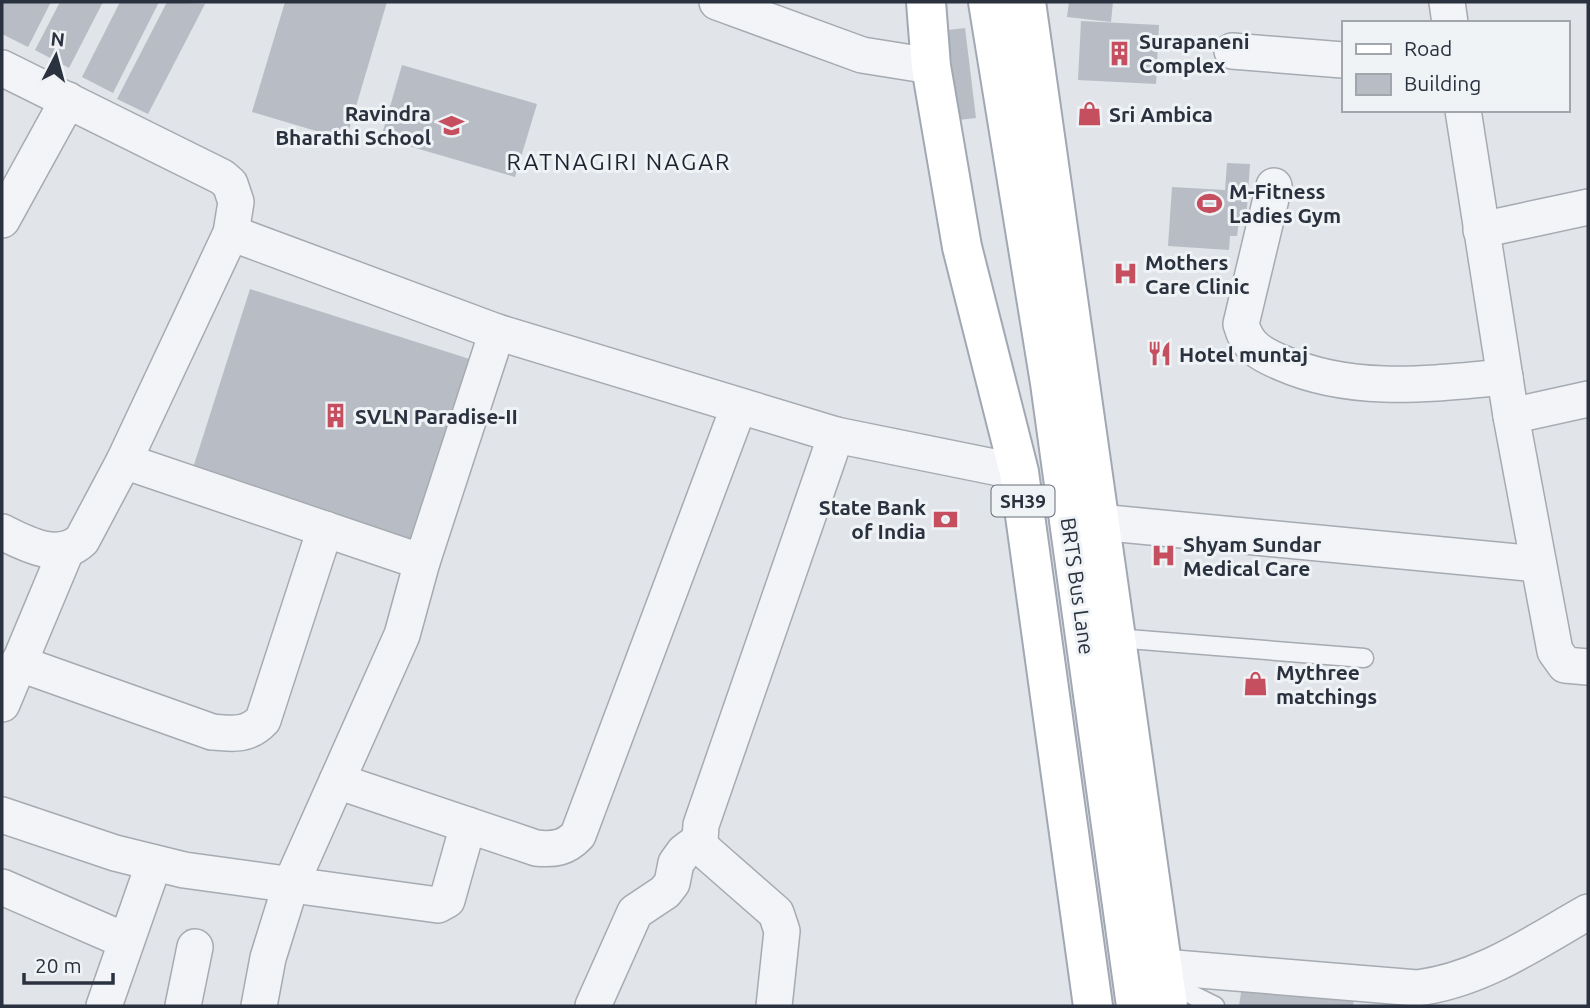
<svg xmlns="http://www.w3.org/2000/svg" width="1590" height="1008" viewBox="0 0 1590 1008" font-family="Ubuntu,sans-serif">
	<rect width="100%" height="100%" fill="#e1e4e8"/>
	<g fill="#b8bdc5">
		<polygon points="2,2 51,2 28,47 2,34"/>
		<polygon points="60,2 103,2 69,68 35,50"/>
		<polygon points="120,2 159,2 113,93 82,77"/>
		<polygon points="167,2 205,4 148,114 117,99"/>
		<polygon points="285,2 387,2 346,140 252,112"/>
		<polygon points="1069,2 1113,2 1111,22 1067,17"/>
		<polygon points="1081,21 1159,25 1156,84 1078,80"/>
		<polygon points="965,28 976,118 958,120 948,30"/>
		<polygon points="402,65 537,104 515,177 381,138"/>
		<polygon points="1227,163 1250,164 1246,222 1239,221 1237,236 1230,236 1229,250 1168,246 1172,187 1225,190"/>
		<polygon points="250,289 479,362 421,543 192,471"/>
		<polygon points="1242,986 1354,999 1353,1006 1239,1006"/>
	</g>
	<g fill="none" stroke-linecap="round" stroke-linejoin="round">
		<defs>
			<g id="service">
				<polyline points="1116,638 1364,658"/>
				<polyline points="1164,981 1215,1006"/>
			</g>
			<g id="minor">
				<polyline points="717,2 862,55 931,66"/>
				<polyline points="1447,2 1450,23"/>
				<polyline points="1232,51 1343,60"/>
				<polyline points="2,68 222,177 230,184 236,202 231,233 124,461"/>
				<polyline points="1463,110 1511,416 1555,651 1565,665 1588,667"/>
				<path d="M1274 186 1241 324C1247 347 1261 354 1282 363 1353 394 1429 384 1505 377"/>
				<polyline points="2,220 68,100"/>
				<polyline points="1481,230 1588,207"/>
				<polyline points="231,233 497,332 836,435 1019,472"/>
				<polyline points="1511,416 1588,399"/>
				<polyline points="1099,522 1538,564"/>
				<path d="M2 532C26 544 59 562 82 540L124 461 422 562 497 332"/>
				<path d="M18 663 212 732C233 734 248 736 263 720L325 529"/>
				<polyline points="2,704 66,551"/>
				<path d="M337 781 536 848C554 850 566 848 578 835L739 406"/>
				<polyline points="2,815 115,853 184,870 438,905 447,900 468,825"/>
				<polyline points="2,887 126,941"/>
				<path d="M1163 967 1417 988C1481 980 1533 943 1588 912"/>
				<polyline points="104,1006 154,863"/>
				<polyline points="183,1006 195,947"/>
				<polyline points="259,1006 268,958 291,884 402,635 422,562"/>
				<polyline points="593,1006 635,912 665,892 672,883 676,863 684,852 700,840"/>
				<polyline points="774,1006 782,931 776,913 703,849 700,840 701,825 836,435"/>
			</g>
			<g id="primary">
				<polyline points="926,2 931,66 962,247 1019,472 1093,1006"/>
				<polyline points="988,2 1050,383 1136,1006"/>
				<polyline points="1026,2 1168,1006"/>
			</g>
		</defs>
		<use href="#service" stroke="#a6abb2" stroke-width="21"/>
		<use href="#minor" stroke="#a6abb2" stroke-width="38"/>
		<use href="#primary" stroke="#a1a8b3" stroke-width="42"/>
		<use href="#service" stroke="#f3f4f7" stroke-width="18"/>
		<use href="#minor" stroke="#f3f4f7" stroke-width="35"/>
		<use href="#primary" stroke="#fff" stroke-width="38"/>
	</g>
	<defs>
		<symbol id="building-bare" viewBox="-9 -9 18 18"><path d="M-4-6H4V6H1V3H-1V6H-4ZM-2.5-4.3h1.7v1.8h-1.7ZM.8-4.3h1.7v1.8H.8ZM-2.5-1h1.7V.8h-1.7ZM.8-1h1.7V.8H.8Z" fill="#c54f5f" stroke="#f0f3f6" stroke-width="2.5" paint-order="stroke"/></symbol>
		<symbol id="shop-bare" viewBox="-9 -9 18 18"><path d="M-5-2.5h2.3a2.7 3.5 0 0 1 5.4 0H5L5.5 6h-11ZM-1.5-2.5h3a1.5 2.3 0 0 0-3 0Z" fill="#c54f5f" stroke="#f0f3f6" stroke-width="2.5" paint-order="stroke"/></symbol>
		<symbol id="school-bare" viewBox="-9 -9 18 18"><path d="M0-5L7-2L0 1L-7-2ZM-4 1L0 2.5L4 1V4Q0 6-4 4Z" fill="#c54f5f" stroke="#f0f3f6" stroke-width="2.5" paint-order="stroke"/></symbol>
		<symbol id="stadium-bare" viewBox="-9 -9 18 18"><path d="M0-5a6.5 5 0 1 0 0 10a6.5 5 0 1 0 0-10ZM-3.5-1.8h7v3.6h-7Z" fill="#c54f5f" stroke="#f0f3f6" stroke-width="2.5" paint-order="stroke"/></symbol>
		<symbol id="hospital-bare" viewBox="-9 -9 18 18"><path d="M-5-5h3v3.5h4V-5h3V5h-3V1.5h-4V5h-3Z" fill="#c54f5f" stroke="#f0f3f6" stroke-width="2.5" paint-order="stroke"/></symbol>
		<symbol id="restaurant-bare" viewBox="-9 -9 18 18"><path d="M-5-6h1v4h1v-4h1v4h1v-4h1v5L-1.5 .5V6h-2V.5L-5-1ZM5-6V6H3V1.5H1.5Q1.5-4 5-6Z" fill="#c54f5f" stroke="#f0f3f6" stroke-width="2.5" paint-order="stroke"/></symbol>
		<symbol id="bank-bare" viewBox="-9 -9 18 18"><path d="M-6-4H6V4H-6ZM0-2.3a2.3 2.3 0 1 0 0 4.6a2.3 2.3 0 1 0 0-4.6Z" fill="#c54f5f" stroke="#f0f3f6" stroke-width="2.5" paint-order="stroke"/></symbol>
	</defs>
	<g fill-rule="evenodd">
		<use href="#building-bare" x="1102" y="36" width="35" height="35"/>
		<use href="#shop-bare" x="1072" y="96" width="35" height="35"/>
		<use href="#school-bare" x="434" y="108" width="35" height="35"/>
		<use href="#stadium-bare" x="1192" y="186" width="35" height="35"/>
		<use href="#hospital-bare" x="1108" y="256" width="35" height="35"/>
		<use href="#restaurant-bare" x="1142" y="336" width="35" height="35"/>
		<use href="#building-bare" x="318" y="398" width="35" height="35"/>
		<use href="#bank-bare" x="928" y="502" width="35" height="35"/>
		<use href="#hospital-bare" x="1146" y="538" width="35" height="35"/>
		<use href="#shop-bare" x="1238" y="666" width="35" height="35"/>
	</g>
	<g text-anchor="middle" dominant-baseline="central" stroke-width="6" stroke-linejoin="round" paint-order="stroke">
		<rect fill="#f0f3f6" stroke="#656c76" stroke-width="2" x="991.5" y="485.5" width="63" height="31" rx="5"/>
		<g font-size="19" font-weight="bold" fill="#2a323f">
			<text x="1023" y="501">SH39</text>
		</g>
		<g font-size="21" font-weight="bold" fill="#2a323f" stroke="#f0f3f6" text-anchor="start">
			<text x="1139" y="41">Surapaneni<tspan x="1139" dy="24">Complex</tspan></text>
			<text x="431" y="113" text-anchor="end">Ravindra<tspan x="431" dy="24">Bharathi School</tspan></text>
			<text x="1109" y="114">Sri Ambica</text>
			<text x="1229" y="191">M-Fitness<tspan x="1229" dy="24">Ladies Gym</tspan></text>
			<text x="1145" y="262">Mothers<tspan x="1145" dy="24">Care Clinic</tspan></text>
			<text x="1179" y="354">Hotel muntaj</text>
			<text x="355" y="416">SVLN Paradise-II</text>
			<text x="926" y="507" text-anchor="end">State Bank<tspan x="926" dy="24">of India</tspan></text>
			<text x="1183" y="544">Shyam Sundar<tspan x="1183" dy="24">Medical Care</tspan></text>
			<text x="1276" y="672">Mythree<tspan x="1276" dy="24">matchings</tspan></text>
		</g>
		<g font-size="21" fill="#2a323f" stroke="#f0f3f6">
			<text transform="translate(1078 586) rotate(82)">BRTS Bus Lane</text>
		</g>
		<g font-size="23" letter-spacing="2" fill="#1c2330" stroke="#f0f3f6">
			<text x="619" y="161">RATNAGIRI NAGAR</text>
		</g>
	</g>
	<rect width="1590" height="1008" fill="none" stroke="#2a323f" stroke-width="7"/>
	<rect x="1342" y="21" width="228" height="91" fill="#f0f3f6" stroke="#a1a6ad" stroke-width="2"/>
	<rect x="1356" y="44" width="35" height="10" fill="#ffffff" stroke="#a1a6ad" stroke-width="2"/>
	<text x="1404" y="56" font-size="21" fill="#2a323f">Road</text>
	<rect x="1356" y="74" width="35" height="21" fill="#b8bdc5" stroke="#a1a6ad" stroke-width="2"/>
	<text x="1404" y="91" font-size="21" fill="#2a323f">Building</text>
	<g transform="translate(56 56) rotate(6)" stroke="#f0f3f6" stroke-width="5" paint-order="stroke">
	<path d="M0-5L12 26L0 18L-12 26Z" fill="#2a323f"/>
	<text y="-10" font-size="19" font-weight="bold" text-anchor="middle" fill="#2a323f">N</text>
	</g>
	<path d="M24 973v10h89v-10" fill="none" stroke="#2a323f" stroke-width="3.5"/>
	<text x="35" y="973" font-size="21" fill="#2a323f" stroke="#f0f3f6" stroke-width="5" paint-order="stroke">20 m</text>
</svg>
